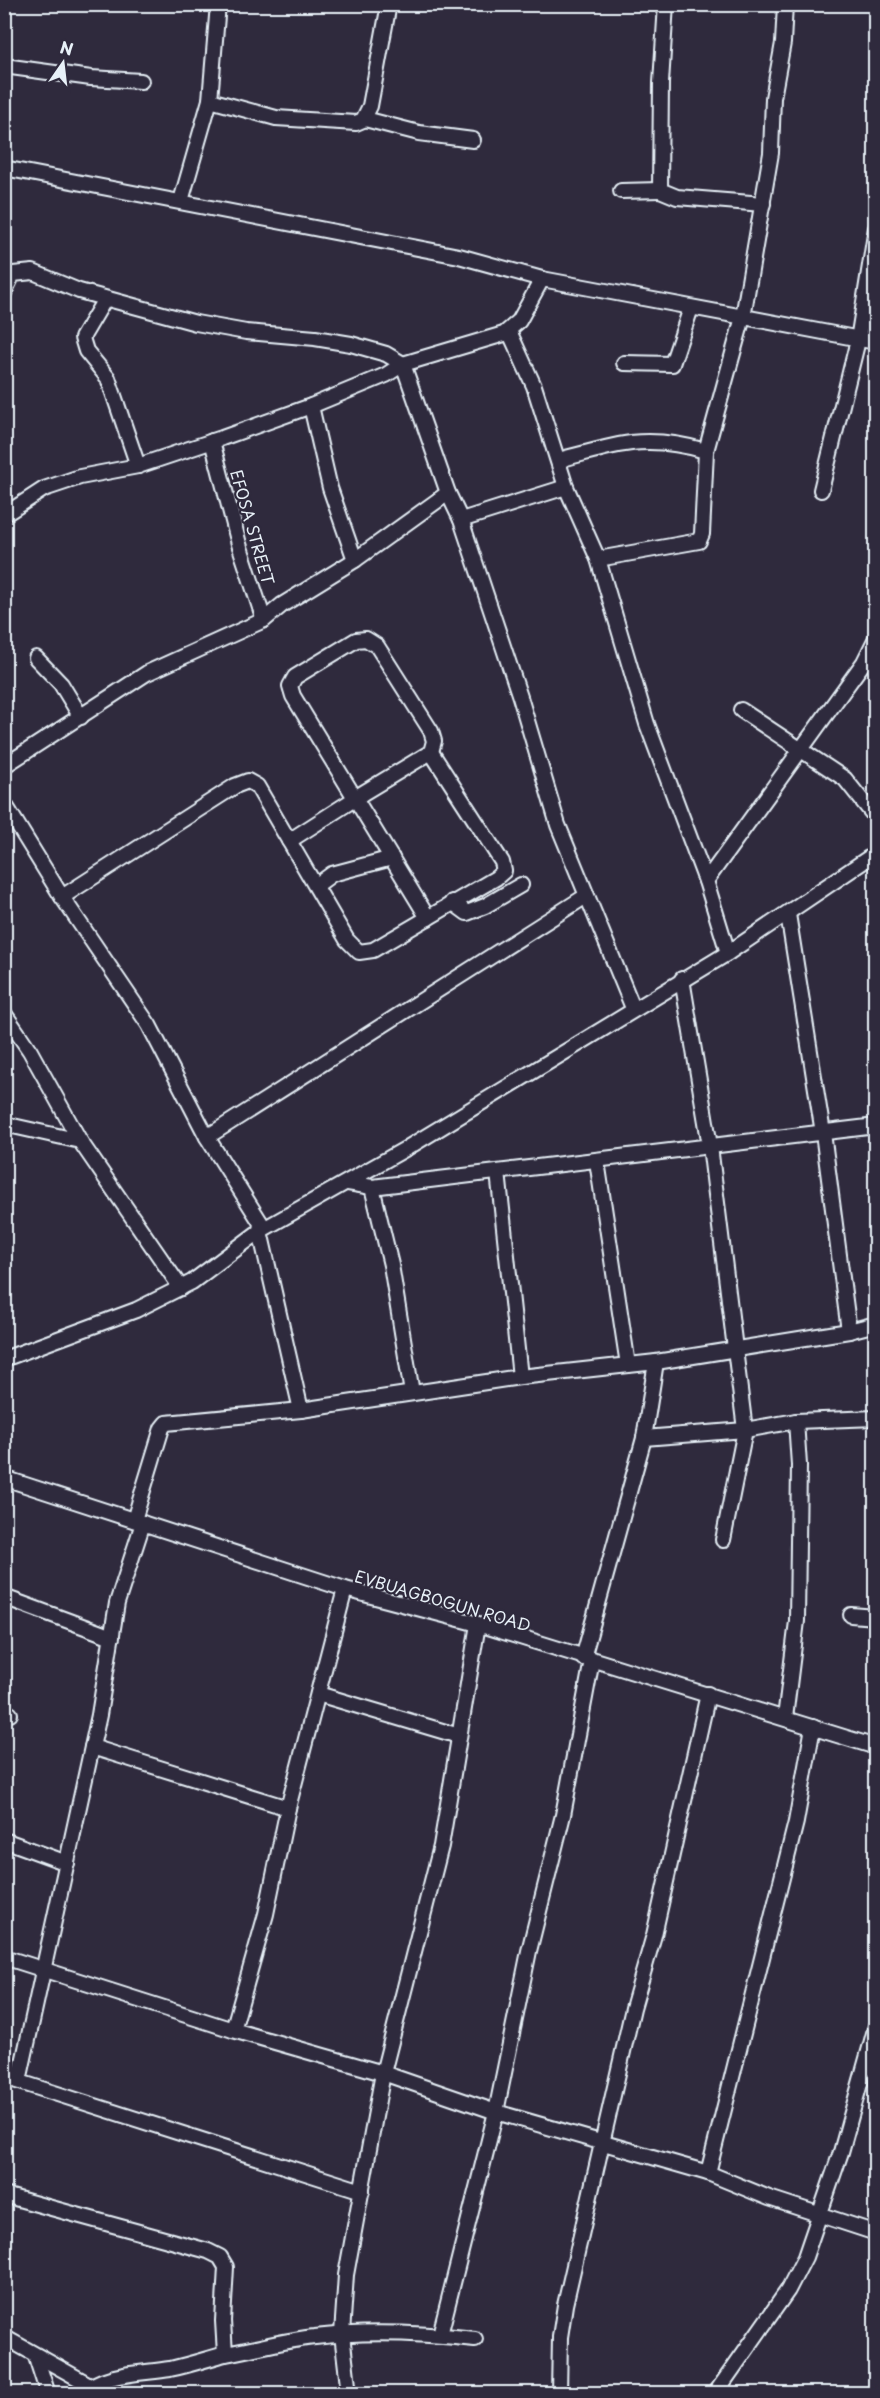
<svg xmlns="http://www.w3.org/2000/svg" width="880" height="2398" viewBox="0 0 880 2398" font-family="'Playpen Sans',sans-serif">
	<rect width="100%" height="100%" fill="#2f2a3d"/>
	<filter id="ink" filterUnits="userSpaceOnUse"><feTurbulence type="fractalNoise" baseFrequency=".0167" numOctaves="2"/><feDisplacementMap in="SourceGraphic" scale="12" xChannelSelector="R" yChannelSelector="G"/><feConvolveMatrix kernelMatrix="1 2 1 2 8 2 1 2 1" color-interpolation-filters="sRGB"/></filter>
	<g filter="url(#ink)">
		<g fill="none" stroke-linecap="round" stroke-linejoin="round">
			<defs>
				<g id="minor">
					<polyline points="666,4 661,83 660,190 677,197 763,204"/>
					<polyline points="4,66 91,78 141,81"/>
					<polyline points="210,100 276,118 356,123 363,120 370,106 389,4"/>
					<polyline points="365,119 419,133 473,140"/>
					<polyline points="4,168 459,256 542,279 876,342"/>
					<polyline points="621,191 660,190"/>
					<polyline points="181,201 210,100 218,4"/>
					<polyline points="4,293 13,274 33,272 79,291 196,323 246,332 315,338 351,344 386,354 403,364 448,493 461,520 520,697 558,825 633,1008"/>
					<polyline points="105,299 82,338 86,351 108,378 138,466"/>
					<polyline points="509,331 534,386 566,487 598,559 647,724 706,881 728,953"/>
					<polyline points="624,363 672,364 691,308"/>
					<polyline points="311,406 330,488 355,560"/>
					<polyline points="212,441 239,544 264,620"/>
					<path d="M558 460C618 445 643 433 706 451"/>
					<polyline points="821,490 858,340 876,228"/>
					<polyline points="4,515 44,489 80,477 138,466 222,438 311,406 386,375 403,364 504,334 519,321 542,279"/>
					<polyline points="461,520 566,487"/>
					<polyline points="598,559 699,541 702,534 706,451 743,317 771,153 773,98 783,43 785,4"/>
					<polyline points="36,658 61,684 81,717"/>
					<polyline points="741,710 845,779 876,818"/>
					<polyline points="4,766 147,673 264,620 282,605 355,560 448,493"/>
					<polyline points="4,803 62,897 149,1025 207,1137 261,1223 260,1231 192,1282 136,1310 4,1359"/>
					<path d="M289 841 356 798 363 793 431 752 434 741 431 731 377 646 366 639 356 640 295 677 290 686 293 696C338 770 383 844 428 918"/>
					<polyline points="706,881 864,662 876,638"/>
					<polyline points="317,885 332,874 392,858"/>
					<polyline points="62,897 235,786 248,781 257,786 347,940 359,952 373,950 496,878 504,871 502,862 431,752"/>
					<polyline points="452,902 467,913 485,906 521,885"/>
					<polyline points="788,914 823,1133 849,1331"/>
					<polyline points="682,979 710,1146 745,1430 723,1540"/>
					<polyline points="4,1013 30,1051 80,1141"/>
					<polyline points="4,1124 80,1141 181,1288"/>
					<polyline points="207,1137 586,896"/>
					<polyline points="597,1161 628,1365"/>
					<polyline points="498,1172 520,1377"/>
					<polyline points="348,1183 372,1187 876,1126"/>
					<polyline points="372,1187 391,1265 412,1393"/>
					<polyline points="301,1410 260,1231 407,1148 728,953 876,853"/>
					<polyline points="644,1438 745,1430 796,1421 876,1418"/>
					<polyline points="4,1478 345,1589 478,1624 876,1747"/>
					<polyline points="134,1520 162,1428 166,1423 301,1410 520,1377 656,1362 849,1331 876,1324"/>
					<polyline points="4,1597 112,1637"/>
					<polyline points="851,1615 876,1617"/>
					<polyline points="583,1658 644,1438 656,1362"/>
					<polyline points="318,1694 459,1736"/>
					<polyline points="4,1712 10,1714"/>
					<polyline points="785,1718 797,1621 799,1465 796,1421"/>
					<polyline points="92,1747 288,1808"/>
					<polyline points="4,1840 67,1863"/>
					<polyline points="4,1957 233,2030 383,2073 496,2112 708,2173 769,2198 876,2233"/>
					<polyline points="233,2030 266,1914 288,1808 345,1589"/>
					<polyline points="4,2077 362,2191"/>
					<polyline points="19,2081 99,1715 117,1603 143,1523"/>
					<polyline points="708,2173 796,1822 813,1727"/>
					<path d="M4 2195 208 2251 220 2257 226 2267 223 2321 225 2354C255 2349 285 2340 315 2337 369 2330 422 2333 475 2339"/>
					<polyline points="440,2335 496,2112 529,1951 563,1815 592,1660"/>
					<polyline points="4,2337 90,2385"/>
					<polyline points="36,2357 48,2394"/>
					<path d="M81 2394C104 2372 140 2374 170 2369 189 2365 207 2359 225 2354"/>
					<polyline points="349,2394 342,2334 346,2275 383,2073 441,1846 478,1624"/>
					<polyline points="559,2394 560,2337 565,2305 633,2008 654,1935 708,1694"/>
					<polyline points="715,2394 788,2290 805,2257 841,2152 876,2026"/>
					<polyline points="874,2394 876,2391"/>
				</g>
			</defs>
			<use href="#minor" stroke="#e8f1f8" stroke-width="18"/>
			<use href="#minor" stroke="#2f2a3d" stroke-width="14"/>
		</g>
	</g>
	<g text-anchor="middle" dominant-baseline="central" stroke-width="4.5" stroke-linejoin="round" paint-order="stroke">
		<g font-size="16" fill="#e8f1f8" stroke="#2f2a3d">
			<text transform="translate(253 527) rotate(74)">EFOSA STREET</text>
			<text transform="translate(443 1600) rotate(16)">EVBUAGBOGUN ROAD</text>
		</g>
	</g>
	<rect width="880" height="2398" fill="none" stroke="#2f2a3d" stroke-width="24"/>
	<rect x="12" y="12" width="856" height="2374" fill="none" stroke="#e8f1f8" stroke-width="2" filter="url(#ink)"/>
	<g transform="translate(63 63) rotate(14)" stroke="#2f2a3d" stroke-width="4.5" paint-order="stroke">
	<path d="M0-4.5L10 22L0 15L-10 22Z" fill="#e8f1f8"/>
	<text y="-9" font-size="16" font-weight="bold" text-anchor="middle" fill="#e8f1f8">N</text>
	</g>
</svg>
